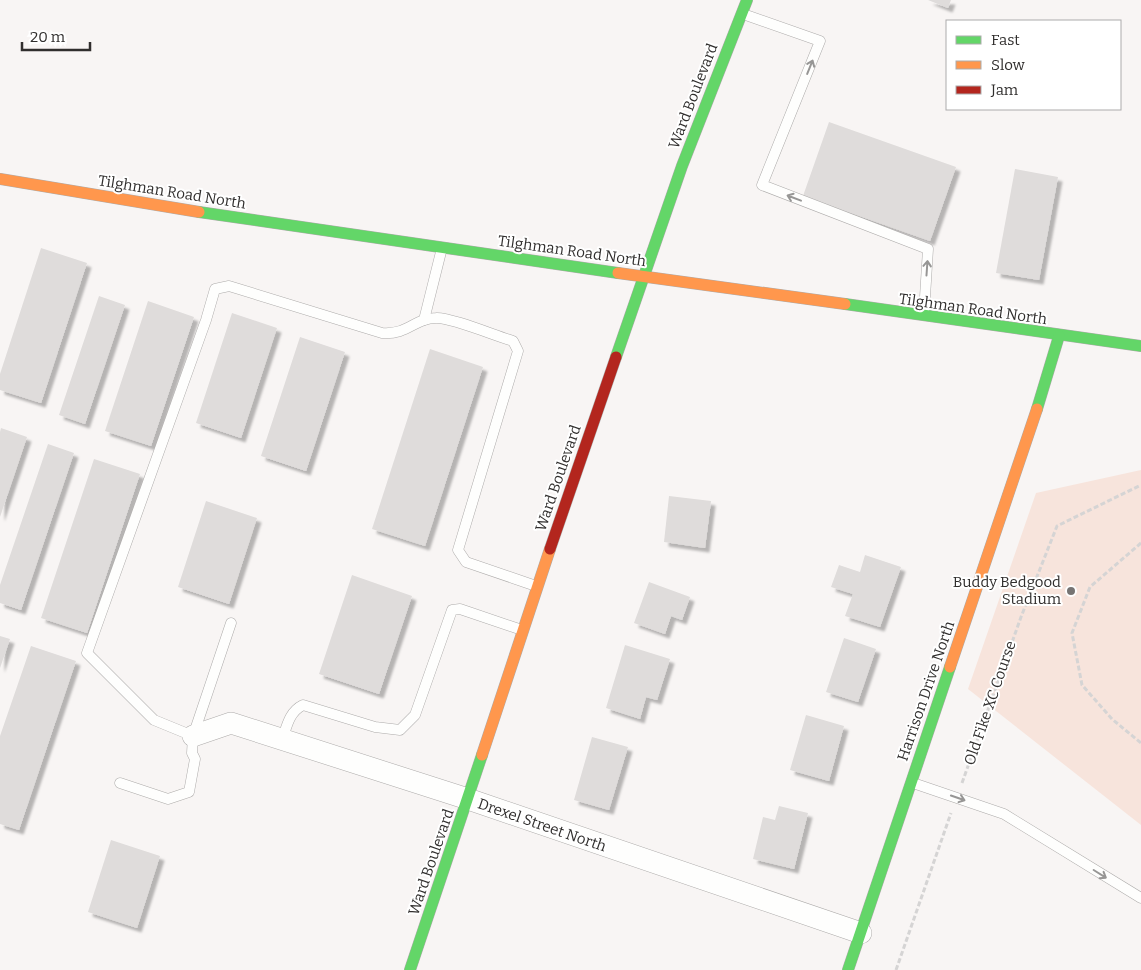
<svg xmlns="http://www.w3.org/2000/svg" width="1141" height="970" viewBox="0 0 1141 970" font-family="Bitter,serif">
	<defs>
		<filter id="shadow"><feDropShadow dx="4.5" dy="4.5" stdDeviation="1" flood-color="#0004"/></filter>
	</defs>
	<rect width="100%" height="100%" fill="#f8f5f4"/>
	<polygon fill="#f7e4dc" points="1141,470 1141,825 968,689 1036,493"/>
	<g fill="#dfdcdb" filter="url(#shadow)">
		<polygon points="928,0 951,0 948,8"/>
		<polygon points="829,122 956,167 930,241 803,196"/>
		<polygon points="1015,169 1058,177 1039,280 996,273"/>
		<polygon points="41,248 87,263 41,403 0,390 0,374"/>
		<polygon points="99,296 125,305 85,424 59,415"/>
		<polygon points="148,301 194,317 151,446 105,431"/>
		<polygon points="232,313 277,328 241,438 196,423"/>
		<polygon points="300,337 345,352 306,471 261,456"/>
		<polygon points="430,349 483,367 425,546 372,529"/>
		<polygon points="1,428 27,437 0,517 0,432"/>
		<polygon points="48,444 74,453 21,610 0,603 0,585"/>
		<polygon points="94,459 140,474 87,633 41,618"/>
		<polygon points="669,496 711,501 705,548 664,542"/>
		<polygon points="206,501 257,518 229,604 178,587"/>
		<polygon points="865,555 901,567 880,627 845,616 853,594 831,587 839,565 860,572"/>
		<polygon points="352,575 412,596 379,694 319,674"/>
		<polygon points="649,582 690,597 682,620 671,616 665,634 634,623"/>
		<polygon points="0,636 10,639 0,668"/>
		<polygon points="844,638 876,649 858,702 826,692"/>
		<polygon points="625,645 670,659 657,700 646,697 640,719 606,708"/>
		<polygon points="31,646 76,661 19,830 0,824 0,736"/>
		<polygon points="806,715 844,726 829,781 790,770"/>
		<polygon points="592,737 628,747 609,810 574,800"/>
		<polygon points="779,806 808,813 794,869 753,859 763,817 775,820"/>
		<polygon points="111,840 160,856 137,928 88,912"/>
	</g>
	<g fill="none" stroke-linecap="round" stroke-linejoin="round">
		<defs>
			<g id="lane">
				<polyline points="743,14 820,41 762,185 928,249 924,313"/>
				<polyline points="424,320 442,248"/>
				<path d="M193 736 154 720 87 653 206 320 215 289 229 286 382 333C408 335 415 318 436 318 450 317 496 336 513 341L518 351 458 550 466 562 536 586"/>
				<path d="M282 740C287 726 289 712 303 705L375 727 400 730 415 715 452 610 460 609 522 630"/>
				<polyline points="120,783 168,799 189,792 195,759 192,753 193,736 231,623"/>
				<polyline points="913,783 1004,814 1141,898"/>
			</g>
			<polyline id="street" points="193,736 231,723 468,799 861,933"/>
			<g id="fast">
				<polyline points="199,212 618,273"/>
				<polyline points="845,304 1141,346"/>
				<polyline points="616,357 682,166 747,0"/>
				<polyline points="1037,409 1059,336"/>
				<polyline points="410,970 482,755"/>
				<polyline points="848,970 950,667"/>
			</g>
			<g id="slow">
				<polyline points="0,179 199,212"/>
				<polyline points="618,273 845,304"/>
				<polyline points="950,667 1037,409"/>
				<polyline points="482,755 550,549"/>
			</g>
			<polyline id="jam" points="550,549 616,357"/>
		</defs>
		<use href="#lane" stroke="#adabaa" stroke-width="11"/>
		<use href="#street" stroke="#adabaa" stroke-width="22"/>
		<use href="#fast" stroke="#adabaa" stroke-width="12"/>
		<use href="#slow" stroke="#adabaa" stroke-width="12"/>
		<use href="#jam" stroke="#adabaa" stroke-width="12"/>
		<g stroke="#d5d4d4" stroke-width="3" stroke-dasharray="5 2.5" stroke-linecap="butt">
			<polyline points="1141,543 1090,587 1072,633 1082,685 1112,719 1141,743"/>
			<polyline points="962,783 1021,617 1057,526 1141,485"/>
			<polyline points="896,970 951,813"/>
		</g>
		<use href="#lane" stroke="#fefefd" stroke-width="10"/>
		<use href="#street" stroke="#fefefd" stroke-width="21"/>
		<use href="#fast" stroke="#63d668" stroke-width="11"/>
		<use href="#slow" stroke="#ff974d" stroke-width="11"/>
		<use href="#jam" stroke="#b3261e" stroke-width="11"/>
	</g>
	<defs><path id="oneway-shaft" d="M-6 0H5M1.5-3L5.5 0L1.5 3" fill="none" stroke-width="1.6" stroke-linecap="round" stroke-linejoin="round" transform="scale(1.25)"/></defs>
	<g stroke="#979695">
		<use href="#oneway-shaft" transform="translate(810 67) rotate(-68)"/>
		<use href="#oneway-shaft" transform="translate(794 198) rotate(-159)"/>
		<use href="#oneway-shaft" transform="translate(927 268) rotate(-86)"/>
		<use href="#oneway-shaft" transform="translate(958 798) rotate(19)"/>
		<use href="#oneway-shaft" transform="translate(1100 874) rotate(32)"/>
	</g>
	<circle fill="#767473" stroke="#fff" stroke-width="2" cx="1071" cy="591" r="5"/>
	<g text-anchor="middle" dominant-baseline="central" stroke-width="4" stroke-linejoin="round" paint-order="stroke">
		<g font-size="15" fill="#302e2d" stroke="#fff">
			<text transform="translate(693 96) rotate(-69)">Ward Boulevard</text>
			<text transform="translate(172 192) rotate(9)">Tilghman Road North</text>
			<text transform="translate(572 251) rotate(8)">Tilghman Road North</text>
			<text transform="translate(973 309) rotate(8)">Tilghman Road North</text>
			<text transform="translate(558 478) rotate(-71)">Ward Boulevard</text>
			<text transform="translate(926 691) rotate(-71)">Harrison Drive North</text>
			<text transform="translate(990 703) rotate(-71)">Old Fike XC Course</text>
			<text transform="translate(542 825) rotate(19)">Drexel Street North</text>
			<text transform="translate(431 862) rotate(-71)">Ward Boulevard</text>
		</g>
		<g font-size="15" fill="#302e2d" stroke="#fff" text-anchor="end">
			<text x="1061" y="582">Buddy Bedgood<tspan x="1061" dy="17">Stadium</tspan></text>
		</g>
	</g>
	<rect x="946" y="20" width="175" height="90" fill="#ffffff" stroke="#acabab"/>
	<rect x="956" y="36" width="25" height="8" fill="#63d668" stroke="#acabab"/>
	<text x="991" y="45" font-size="15" fill="#302e2d">Fast</text>
	<rect x="956" y="61" width="25" height="8" fill="#ff974d" stroke="#acabab"/>
	<text x="991" y="70" font-size="15" fill="#302e2d">Slow</text>
	<rect x="956" y="86" width="25" height="8" fill="#b3261e" stroke="#acabab"/>
	<text x="991" y="95" font-size="15" fill="#302e2d">Jam</text>
	<path d="M22 42v8h68v-8" fill="none" stroke="#302e2d" stroke-width="2.5"/>
	<text x="30" y="42" font-size="15" fill="#302e2d" stroke="#ffffff" stroke-width="4" paint-order="stroke">20 m</text>
</svg>
